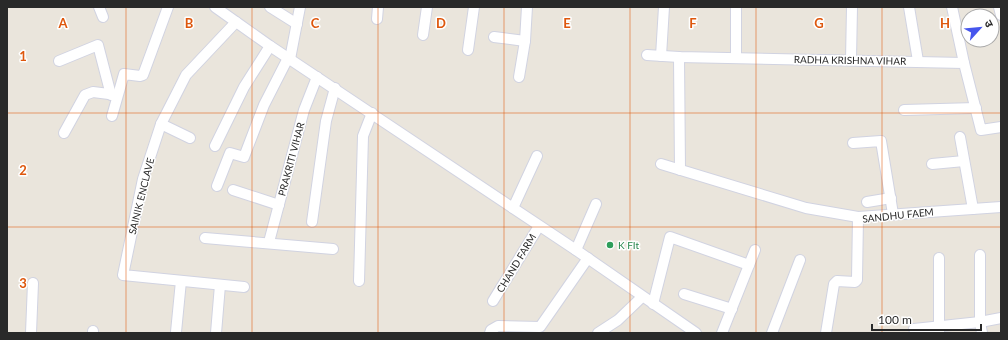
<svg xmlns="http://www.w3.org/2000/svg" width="1008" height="340" viewBox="0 0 1008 340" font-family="Lato,'Noto Sans Devanagari',sans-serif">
	<rect width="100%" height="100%" fill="#eae5dc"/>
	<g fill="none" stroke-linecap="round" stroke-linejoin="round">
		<defs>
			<g id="minor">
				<polyline points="99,7 103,17"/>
				<polyline points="215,7 270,46 576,250 696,333"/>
				<polyline points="270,7 297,24"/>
				<polyline points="909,7 918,61"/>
				<polyline points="952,7 964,63"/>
				<polyline points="999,7 1001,15"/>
				<polyline points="377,19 378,7"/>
				<polyline points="236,22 186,75 161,124 143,179 123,275 244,287"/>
				<polyline points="423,35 427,7"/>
				<polyline points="494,37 525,41"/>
				<polyline points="468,50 474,7"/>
				<polyline points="647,55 679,57 964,63 981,130 1001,127"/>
				<polyline points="661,56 664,7"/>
				<polyline points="679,57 680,170"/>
				<polyline points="736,58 736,7"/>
				<polyline points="290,59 300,7"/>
				<polyline points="851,60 852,7"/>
				<polyline points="59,61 98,45 111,95"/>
				<polyline points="519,77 525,41 527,7"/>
				<polyline points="904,110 976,108"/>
				<polyline points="112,116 124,74 140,76 143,75 168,7"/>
				<polyline points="161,124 190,138"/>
				<polyline points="64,133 85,95 93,92 117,95"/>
				<polyline points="960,137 973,209"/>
				<polyline points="853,143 881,141 893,214"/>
				<polyline points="215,146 244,87 270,46"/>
				<polyline points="661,164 806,208 858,217"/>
				<polyline points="932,164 964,161"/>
				<polyline points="217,186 230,153 244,157 264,105 288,58"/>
				<polyline points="233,190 279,205"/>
				<polyline points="867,202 891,198"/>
				<polyline points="513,208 537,156"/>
				<polyline points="312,222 326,121 335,88"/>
				<polyline points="205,238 333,249"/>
				<polyline points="269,242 304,110 317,77"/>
				<polyline points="576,250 596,204"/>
				<polyline points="980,255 980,322 982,333"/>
				<polyline points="939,258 939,333"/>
				<polyline points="359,281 363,136 372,113"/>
				<polyline points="684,294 732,309"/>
				<polyline points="493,301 539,226"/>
				<polyline points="653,304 670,237 749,265"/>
				<polyline points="914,329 980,322 1001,318"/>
				<polyline points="93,331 93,333"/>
				<polyline points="176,332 181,281"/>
				<polyline points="31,333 33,283"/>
				<polyline points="216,333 220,285"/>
				<polyline points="490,333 491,330 498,326 540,327 588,258"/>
				<polyline points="598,333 618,320 642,297"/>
				<polyline points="722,333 755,250"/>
				<polyline points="772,333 800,260"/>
				<polyline points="826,333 834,284 837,281 855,282 857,280 858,217 1001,207"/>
			</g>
		</defs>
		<use href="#minor" stroke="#d1d3e1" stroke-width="12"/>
		<use href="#minor" stroke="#fff" stroke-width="10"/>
	</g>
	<path fill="none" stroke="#de570d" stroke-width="1" stroke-opacity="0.55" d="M126 7V333M252 7V333M378 7V333M504 7V333M630 7V333M756 7V333M882 7V333M7 113H1001M7 227H1001"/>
	<circle fill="#2e9e5b" stroke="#fff" stroke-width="1.5" cx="610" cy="245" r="4"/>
	<g text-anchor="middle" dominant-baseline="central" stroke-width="3" stroke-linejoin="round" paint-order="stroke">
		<g font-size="10" fill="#292929" stroke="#fff">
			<text transform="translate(850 60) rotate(1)">RADHA KRISHNA VIHAR</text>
			<text transform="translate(291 159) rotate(-75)">PRAKRITI VIHAR</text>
			<text transform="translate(141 196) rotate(-76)">SAINIK ENCLAVE</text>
			<text transform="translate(898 215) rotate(-6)">SANDHU FAEM</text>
			<text transform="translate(516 263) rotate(-59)">CHAND FARM</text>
		</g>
		<g font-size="10" fill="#27864d" stroke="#fff" text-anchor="start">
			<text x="618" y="245">K FIt</text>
		</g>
	</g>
	<g font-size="13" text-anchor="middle" font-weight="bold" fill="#de570d" stroke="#fff" stroke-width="3" stroke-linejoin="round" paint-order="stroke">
		<text x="63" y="28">A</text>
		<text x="189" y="28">B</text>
		<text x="315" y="28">C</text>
		<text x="441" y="28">D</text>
		<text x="567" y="28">E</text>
		<text x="693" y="28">F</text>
		<text x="819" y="28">G</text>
		<text x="945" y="28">H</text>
		<text x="23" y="61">1</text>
		<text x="23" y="175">2</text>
		<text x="23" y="288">3</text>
	</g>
	<rect width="1008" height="340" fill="none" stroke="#292929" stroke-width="16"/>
	<g transform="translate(980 28) rotate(63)"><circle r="19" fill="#ffffff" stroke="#a9a9a9"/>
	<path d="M0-3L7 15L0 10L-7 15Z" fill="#4656ed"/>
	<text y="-6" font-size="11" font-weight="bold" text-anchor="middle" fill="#292929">उ</text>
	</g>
	<path d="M872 324v6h109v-6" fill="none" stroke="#292929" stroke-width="2"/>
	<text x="878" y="324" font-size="12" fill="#292929" stroke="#ffffff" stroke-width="3" paint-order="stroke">100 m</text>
</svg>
